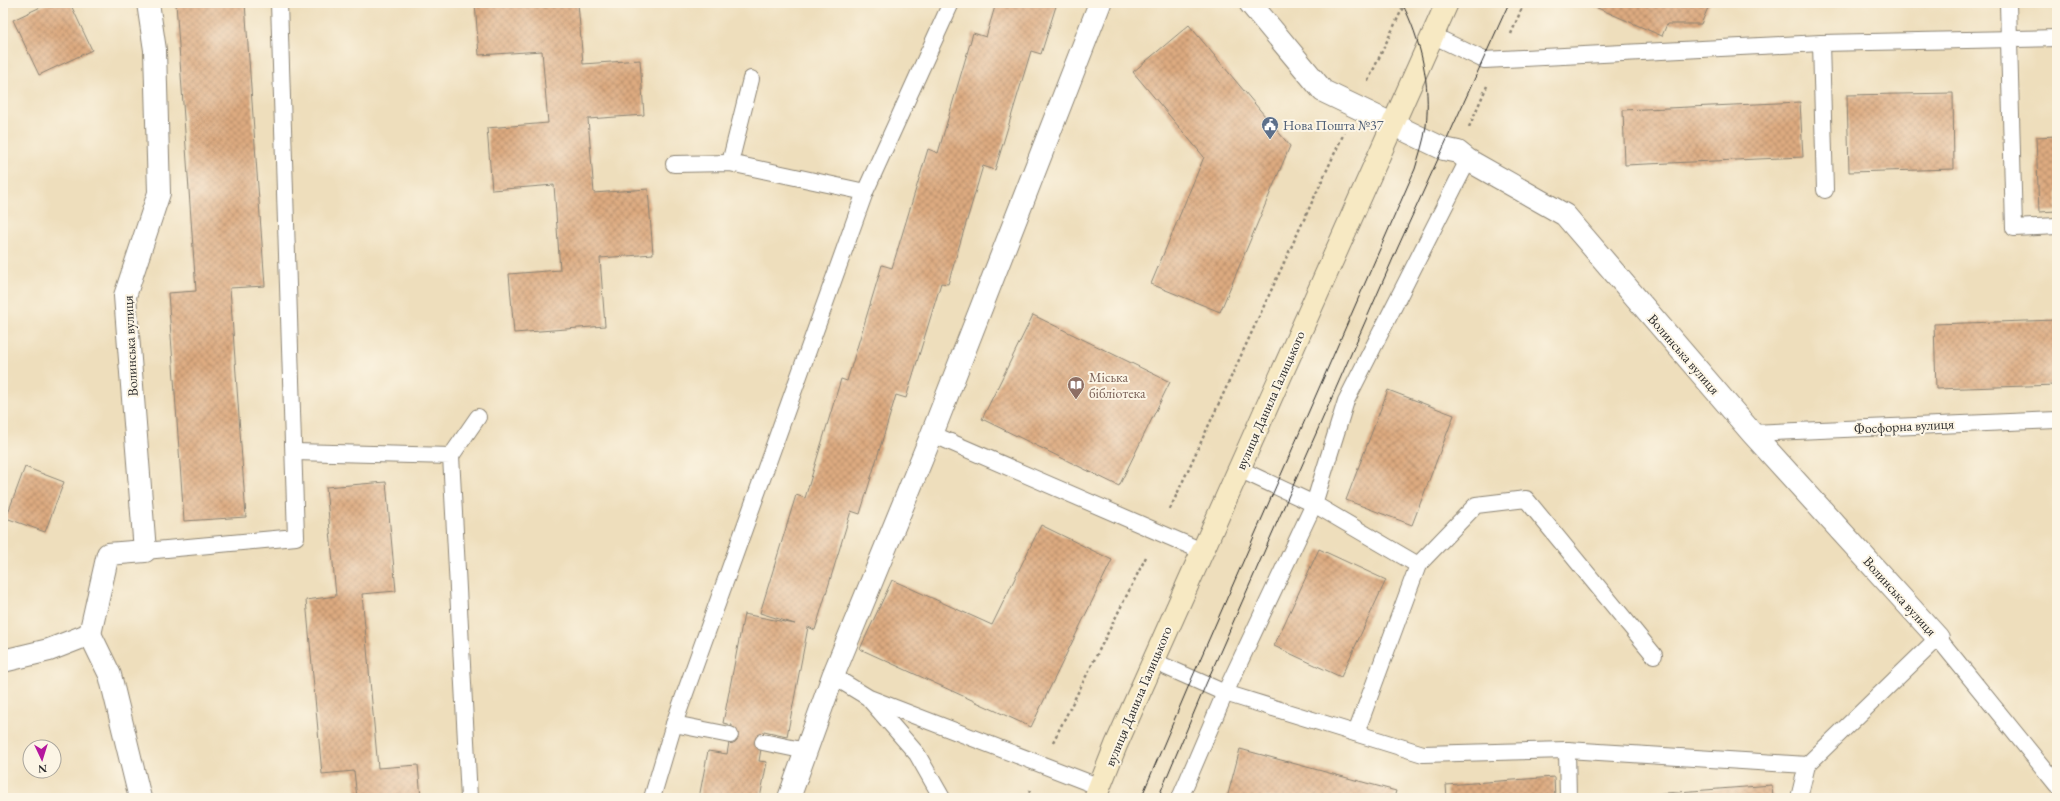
<svg xmlns="http://www.w3.org/2000/svg" width="2060" height="801" viewBox="0 0 2060 801" font-family="'EB Garamond',serif">
	<defs>
		<pattern id="building-cross-hatch" width="8" height="8" patternUnits="userSpaceOnUse"><rect width="8" height="8" fill="#ddaa80"/><path d="M0 0l8 8M0 8l8-8" fill="none" stroke="#b38b69"/></pattern>
	</defs>
	<rect width="100%" height="100%" fill="#fcf5e5"/>
	<filter id="ink" filterUnits="userSpaceOnUse"><feTurbulence type="fractalNoise" baseFrequency=".025" numOctaves="2"/><feDisplacementMap in="SourceGraphic" scale="8" xChannelSelector="R" yChannelSelector="G"/><feConvolveMatrix kernelMatrix="1 2 1 2 8 2 1 2 1" color-interpolation-filters="sRGB"/></filter>
	<filter id="wash" filterUnits="userSpaceOnUse"><feTurbulence type="fractalNoise" baseFrequency=".012" numOctaves="4" result="noise"/><feDisplacementMap in="SourceGraphic" scale="16" xChannelSelector="R" yChannelSelector="G"/><feGaussianBlur stdDeviation="0.9" result="paint"/><feColorMatrix in="noise" values="0 0 0 0 0 0 0 0 0 0 0 0 0 0 0 0 0 1.4 0 .05"/><feComposite in="paint" operator="in"/></filter>
	<g filter="url(#wash)">
		<rect width="100%" height="100%" fill="#eedebc"/>
		<g id="blocks">
			<g fill="url(#building-cross-hatch)">
				<polygon points="49,3 70,3 92,50 39,75 13,20"/>
				<polygon points="176,3 245,3 265,286 230,288 246,517 184,521 168,293 196,291"/>
				<polygon points="475,3 578,3 583,64 640,60 644,115 588,119 594,193 648,189 653,254 600,258 605,326 514,333 509,274 560,270 554,185 492,190 487,128 548,123 542,51 479,55"/>
				<polygon points="996,3 1057,3 1041,54 1031,51 995,170 983,166 948,284 941,283 906,398 896,395 860,514 851,511 815,630 808,627 787,736 764,731 759,761 767,762 760,798 699,798 708,751 727,754 732,725 723,723 744,614 795,624 760,613 796,495 805,498 841,379 847,381 882,265 892,268 928,149 938,153 973,33 986,37"/>
				<polygon points="1586,3 1710,3 1701,24 1667,24 1662,36"/>
				<polygon points="1189,25 1290,146 1220,312 1151,284 1204,157 1133,72"/>
				<polygon points="1953,93 1954,169 1849,172 1847,95"/>
				<polygon points="1800,102 1803,157 1625,165 1623,110"/>
				<polygon points="2057,136 2057,211 2039,212 2036,137"/>
				<polygon points="1033,315 1170,382 1119,486 982,419"/>
				<polygon points="2057,320 2057,385 1936,389 1934,324"/>
				<polygon points="1388,390 1454,415 1412,525 1346,500"/>
				<polygon points="25,467 64,482 45,532 6,518"/>
				<polygon points="386,482 396,591 362,594 378,768 418,765 421,798 357,798 354,771 322,774 306,600 336,596 326,487"/>
				<polygon points="1041,525 1112,560 1031,727 860,649 892,580 992,625"/>
				<polygon points="1319,549 1386,580 1341,677 1274,646"/>
				<polygon points="1240,749 1396,791 1394,798 1227,798"/>
				<polygon points="1554,777 1555,798 1447,798 1446,785"/>
				<polygon points="1772,785 1773,798 1612,798 1612,797"/>
			</g>
		</g>
	</g>
	<g filter="url(#ink)">
		<use href="#blocks" fill-opacity="0" stroke="#8c8474" stroke-width="1"/>
		<g fill="none" stroke-linecap="round" stroke-linejoin="round">
			<defs>
				<g id="lane">
					<polyline points="2008,3 2014,228 2057,226"/>
					<polyline points="1432,35 1484,60 1821,43 2057,38"/>
					<polyline points="1821,43 1825,190"/>
					<polyline points="730,163 751,79"/>
					<polyline points="674,164 730,163 865,192"/>
					<polyline points="1752,433 2057,420"/>
					<polyline points="932,434 1202,551"/>
					<polyline points="294,452 451,456 469,798"/>
					<polyline points="451,456 478,417"/>
					<polyline points="1239,469 1314,504 1418,565"/>
					<polyline points="145,551 296,537 279,3"/>
					<polyline points="1153,661 1225,693 1423,754 1567,750 1568,798"/>
					<polyline points="833,676 869,698 1100,787"/>
					<polyline points="870,700 917,754 942,798"/>
					<polyline points="674,724 730,735"/>
					<polyline points="1356,733 1418,565 1476,505 1526,499 1654,655"/>
					<polyline points="763,742 806,751"/>
					<polyline points="1567,750 1807,765 1799,798"/>
					<polyline points="1807,765 1938,638 2057,785"/>
					<polyline points="652,798 674,724 865,192 951,3"/>
					<polyline points="1180,798 1225,693 1314,504 1346,401 1468,160"/>
				</g>
				<g id="street">
					<polyline points="1250,3 1323,91 1444,149 1458,152 1468,160 1565,215 1752,433 1938,638"/>
					<polyline points="90,634 108,554 145,551 125,296 159,193 155,50 148,3"/>
					<polyline points="3,661 49,650 90,634 110,675 140,798"/>
					<polyline points="789,798 833,676 932,434 1100,3"/>
				</g>
				<polyline id="secondary" points="1095,798 1116,745 1447,3"/>
			</defs>
			<use href="#lane" stroke="#8c8474" stroke-width="18"/>
			<use href="#street" stroke="#8c8474" stroke-width="24"/>
			<use href="#secondary" stroke="#8c8474" stroke-width="24"/>
			<g stroke="#8c8474" stroke-width="2.5" stroke-dasharray="3 3" stroke-linecap="butt">
				<polyline points="1511,34 1524,3"/>
				<polyline points="1368,81 1405,3"/>
				<polyline points="1469,127 1487,86"/>
				<polyline points="1170,509 1344,133"/>
				<polyline points="1053,742 1147,555"/>
				<polyline points="1026,798 1031,788"/>
			</g>
			<use href="#lane" stroke="#fff" stroke-width="16"/>
			<use href="#street" stroke="#fff" stroke-width="22"/>
			<use href="#secondary" stroke="#f7e9c3" stroke-width="22"/>
			<g stroke="#2b2b2b" stroke-width="1">
				<path d="M1141 798 1192 678 1415 169C1419 155 1424 141 1426 126 1431 85 1421 40 1402 3"/>
				<polyline points="1158,798 1206,684 1398,247 1509,3"/>
			</g>
		</g>
	</g>
	<defs>
		<symbol id="civic-pin" viewBox="-11 -11 22 30"><path d="M0 17L-7.5 6A9.5 9.5 0 1 1 7.5 6Z" fill="#5c6f8a" stroke="#fcf5e5"/><path d="M-.6-6.5H3V-4.5H.6V-3L4-1V1h2V6H-6V1h2V-1L-.6-3ZM-1.2 2.5V6h2.4V2.5Z" fill="#fff"/></symbol>
		<symbol id="library-pin" viewBox="-11 -11 22 30"><path d="M0 17L-7.5 6A9.5 9.5 0 1 1 7.5 6Z" fill="#8d6e63" stroke="#fcf5e5"/><path d="M-6-4Q-3-5.5-.7-3.5V5Q-3 3-6 4ZM6-4Q3-5.5 .7-3.5V5Q3 3 6 4Z" fill="#fff"/></symbol>
	</defs>
	<g fill-rule="evenodd">
		<use href="#civic-pin" x="1260" y="115" width="20" height="27"/>
		<use href="#library-pin" x="1066" y="375" width="20" height="27"/>
	</g>
	<g text-anchor="middle" dominant-baseline="central" stroke-width="4" stroke-linejoin="round" paint-order="stroke">
		<g font-size="14" fill="#4e5e75" stroke="#fcf5e5" text-anchor="start">
			<text x="1283" y="125">Нова Пошта №37</text>
		</g>
		<g font-size="14" fill="#2b2b2b" stroke="#fcf5e5">
			<text transform="translate(130 346) rotate(-93)">Волинська вулиця</text>
			<text transform="translate(1684 354) rotate(49)">Волинська вулиця</text>
			<text transform="translate(1270 400) rotate(-66)">вулиця Данила Галицького</text>
			<text transform="translate(1904 426) rotate(-3)">Фосфорна вулиця</text>
			<text transform="translate(1900 596) rotate(48)">Волинська вулиця</text>
			<text transform="translate(1138 696) rotate(-67)">вулиця Данила Галицького</text>
		</g>
		<g font-size="14" fill="#785e54" stroke="#fcf5e5" text-anchor="start">
			<text x="1089" y="377">Міська<tspan x="1089" dy="16">бібліотека</tspan></text>
		</g>
	</g>
	<rect width="2060" height="801" fill="none" stroke="#fcf5e5" stroke-width="16"/>
	<g transform="translate(42 759) rotate(176)"><circle r="19" fill="#fcf5e5" stroke="#a8a49b"/>
	<path d="M0-3L7 15L0 10L-7 15Z" fill="#b5179e"/>
	<text y="-6" font-size="11" font-weight="bold" text-anchor="middle" fill="#2b2b2b">N</text>
	</g>
</svg>
